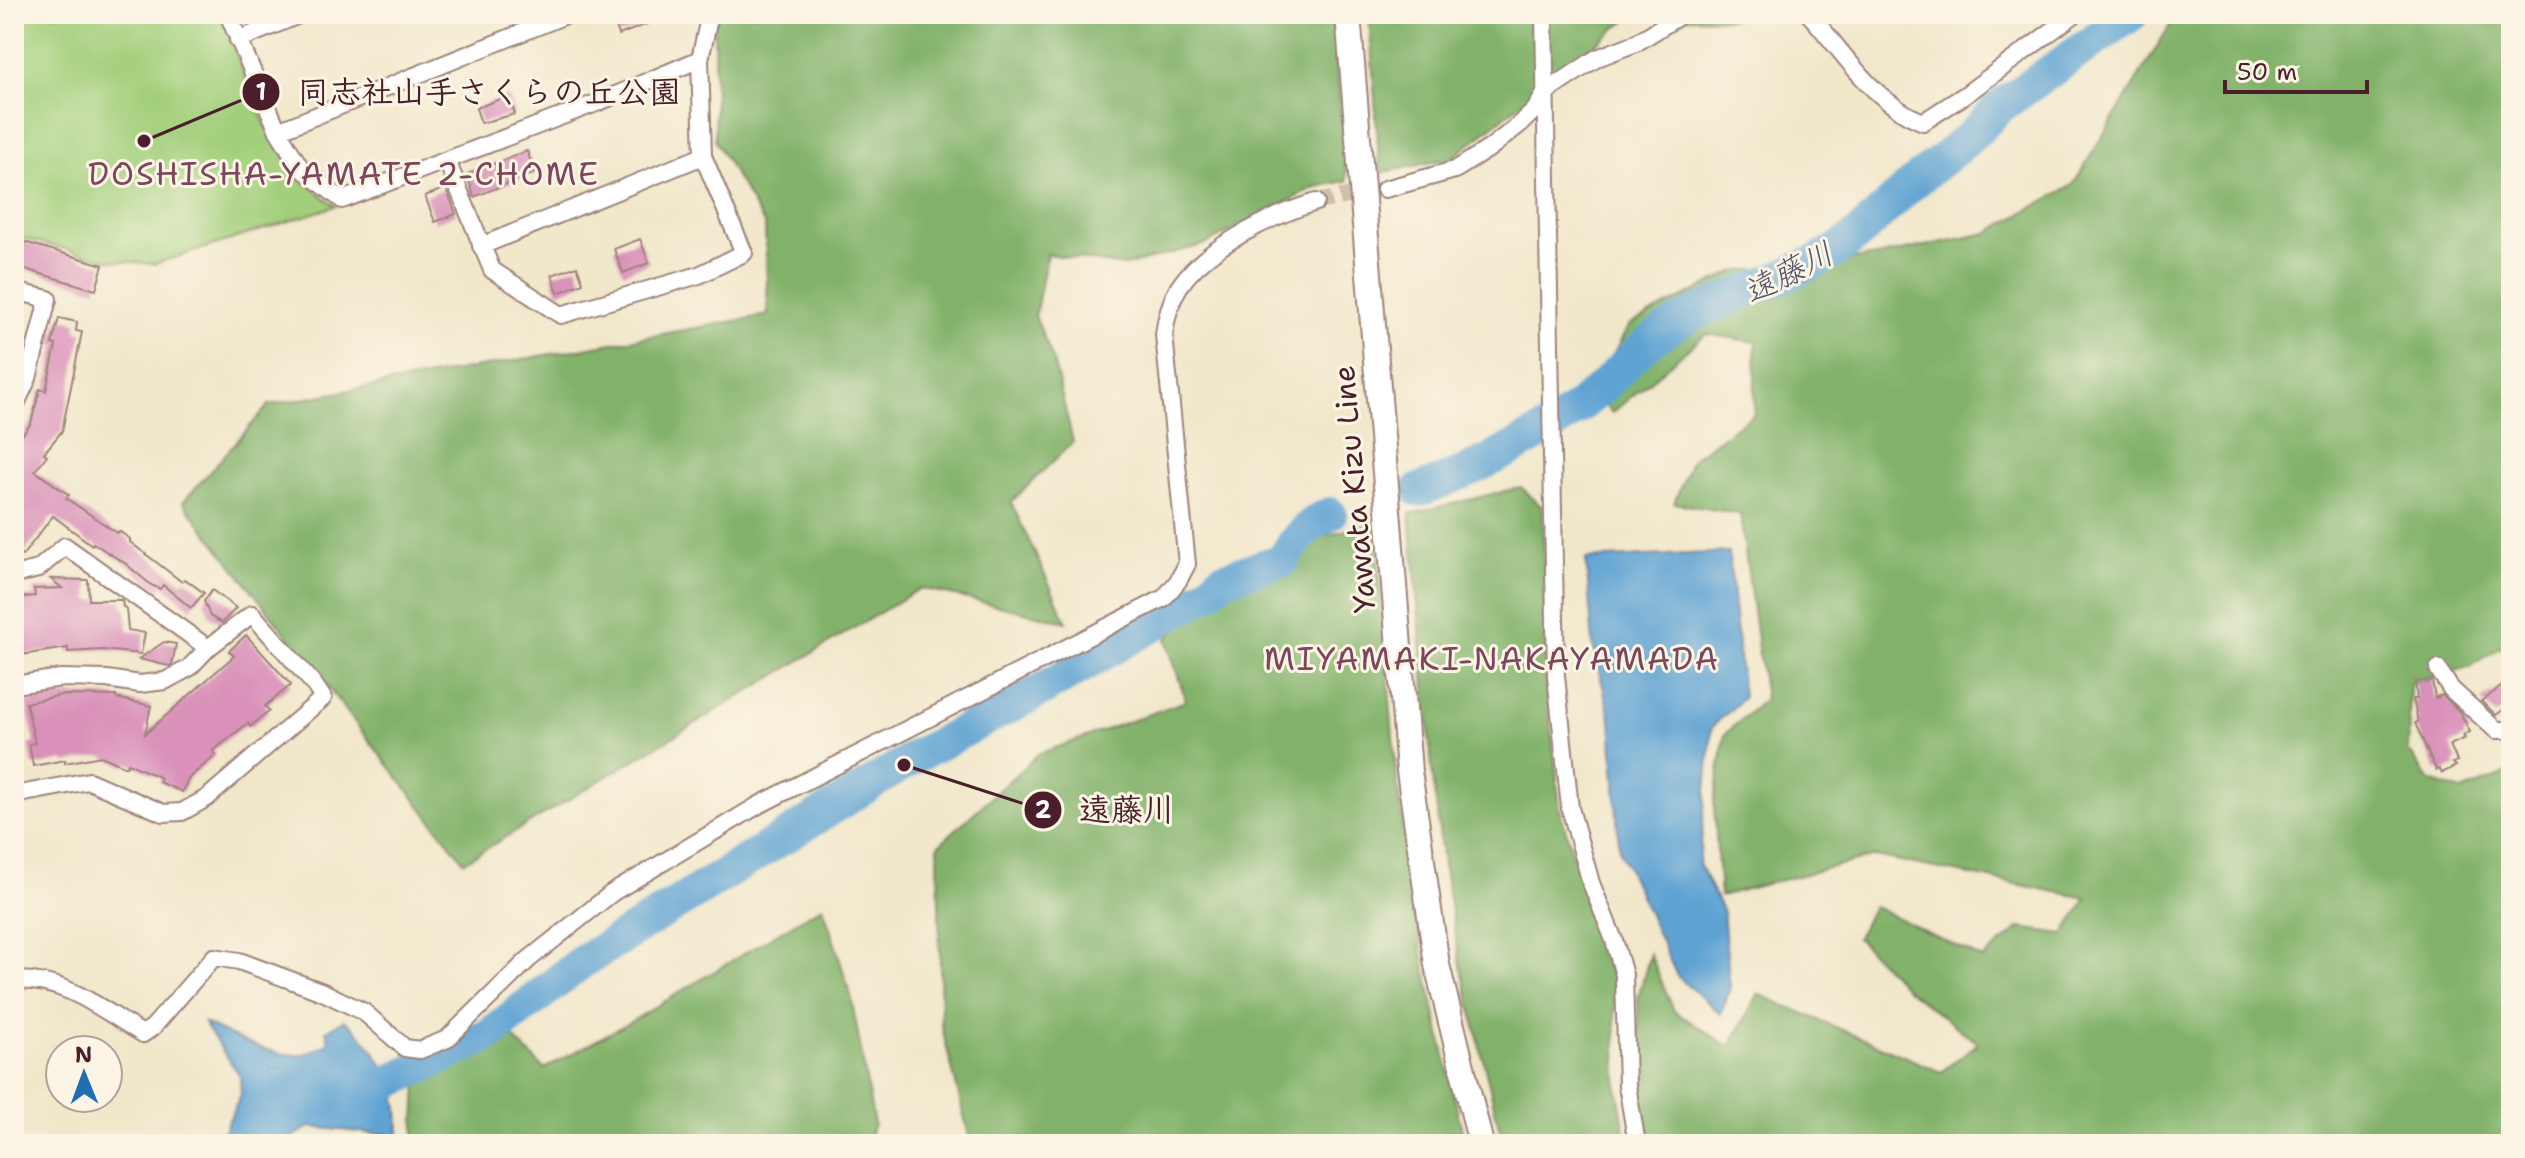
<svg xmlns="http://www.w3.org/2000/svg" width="2525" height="1158" viewBox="0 0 2525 1158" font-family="'Shantell Sans','Klee One',sans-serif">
	<rect width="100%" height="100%" fill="#fcf5e5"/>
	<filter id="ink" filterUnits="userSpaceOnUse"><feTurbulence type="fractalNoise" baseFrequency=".0125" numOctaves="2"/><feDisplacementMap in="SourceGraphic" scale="16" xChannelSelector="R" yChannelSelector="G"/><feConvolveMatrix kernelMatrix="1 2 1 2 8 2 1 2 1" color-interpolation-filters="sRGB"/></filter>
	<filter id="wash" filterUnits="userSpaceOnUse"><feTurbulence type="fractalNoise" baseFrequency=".006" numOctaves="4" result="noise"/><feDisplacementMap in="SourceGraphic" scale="32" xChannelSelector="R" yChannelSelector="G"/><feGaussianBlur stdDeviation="1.8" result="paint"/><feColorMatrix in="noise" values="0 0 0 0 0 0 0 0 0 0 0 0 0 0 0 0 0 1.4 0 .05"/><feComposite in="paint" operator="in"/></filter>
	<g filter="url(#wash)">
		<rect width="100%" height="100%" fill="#f1e7cb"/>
		<path fill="#a3cf7b" stroke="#767753" stroke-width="2" d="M14 14H221C251 90 266 158 336 206L155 264 108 260 14 236Z"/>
		<g fill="#82b26b" stroke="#66684b" stroke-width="2">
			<polygon points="720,14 1332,14 1347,181 1315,187 1206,244 1125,266 1047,254 1035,316 1053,360 1073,442 1011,502 1067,622 921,588 464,862 183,502 269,405 768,315 765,225 715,141 714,24"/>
			<polygon points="1369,14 1742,14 1733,19 1630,17 1452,158 1380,173"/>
			<polygon points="2177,14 2511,14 2511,641 2471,666 2410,685 2408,750 2430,781 2462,791 2511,772 2511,1144 1647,1144 1640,1110 1638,998 1650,954 1674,1011 1730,1047 1758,994 1941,1072 1978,1043 1909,991 1857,938 1873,906 1983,959 2019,928 2064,934 2087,898 1875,856 1720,896 1714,804 1725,734 1765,699 1740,514 1674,503 1692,459 1754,414 1756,342 1706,334 1612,413 1593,393 1629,325 1733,272 1872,257 1987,233 2073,185"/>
			<polygon points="1521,487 1543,508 1546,677 1560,810 1582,887 1605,943 1614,977 1617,1086 1627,1144 1503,1144 1460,961 1443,864 1432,768 1410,514"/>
			<polygon points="1375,523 1396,772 1408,869 1425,968 1465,1144 971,1144 941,1024 938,846 1038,754 1186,701 1166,639 1258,552"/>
			<polygon points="823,906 851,996 874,1124 866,1144 414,1144 417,1083 513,1037 544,1069 632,1021"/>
		</g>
		<g fill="#5ea3d3" stroke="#54617f" stroke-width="2">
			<polygon points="1729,552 1743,698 1712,727 1699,864 1723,912 1730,988 1721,1014 1677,976 1619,849 1611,720 1593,645 1586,559"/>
			<path d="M344 1020C369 1038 387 1068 396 1098 400 1110 398 1124 399 1136L310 1127 280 1144H218L241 1094 240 1076 203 1022C227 1035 271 1056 299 1055 308 1055 320 1047 329 1043L326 1031Z"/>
		</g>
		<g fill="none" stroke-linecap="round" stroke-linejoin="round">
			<g stroke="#5ea3d3" stroke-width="34">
				<path d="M1419 490C1475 470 1544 436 1590 398 1613 379 1633 353 1657 336 1705 303 1770 285 1823 258 1858 240 1882 210 1912 184 1941 160 1973 138 1998 108L2132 14"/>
				<path d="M389 1082 489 1035 582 962 916 756 1043 689 1207 593 1222 579 1283 560C1296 538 1306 525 1330 514"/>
			</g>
		</g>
		<g id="blocks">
			<g fill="#d990b9">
				<polygon points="612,14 670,14 670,15 619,35"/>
				<polygon points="508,96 515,114 481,123 476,108"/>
				<polygon points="527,151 535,173 474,197 467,174"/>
				<polygon points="446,188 456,214 435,222 425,196"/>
				<polygon points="14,239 103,265 96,290 14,266"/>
				<polygon points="640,239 649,263 623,273 614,249"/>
				<polygon points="577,266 583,283 558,293 552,275"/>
				<polygon points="59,318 77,322 76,331 82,332 62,431 44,453 47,455 35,471 69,495 66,498 117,533 119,531 130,539 130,542 182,582 185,579 204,593 191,608 163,585 160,589 151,585 126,564 93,543 92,545 53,516 22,556 14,549 14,446 31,423 40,389 46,391 56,345 52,344"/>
				<polygon points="51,579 88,580 89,600 122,600 123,607 126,608 128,630 145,633 141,654 103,650 68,652 68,648 20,655 14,623 14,598 35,596 34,589 62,588"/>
				<polygon points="212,590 236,608 222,623 210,616 204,601"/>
				<polygon points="246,635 291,685 265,706 269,711 250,727 248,723 213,751 216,755 189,778 182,792 159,782 161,778 128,763 126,767 101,756 65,763 65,760 33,766 29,744 35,743 26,703 61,695 116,696 116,698 151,706 145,734 234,656 229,651"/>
				<polygon points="164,642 176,644 172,665 169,666 139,659"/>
				<polygon points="2432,680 2435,698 2442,695 2460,712 2470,732 2463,735 2465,738 2450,745 2457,761 2453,763 2456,766 2442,773 2439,769 2436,770 2415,723 2418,722 2413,699 2417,699 2415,682"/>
				<polygon points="2511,680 2511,704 2496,715 2481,701"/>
			</g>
		</g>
	</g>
	<g filter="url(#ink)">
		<use href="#blocks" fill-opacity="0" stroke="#9e837b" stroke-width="2"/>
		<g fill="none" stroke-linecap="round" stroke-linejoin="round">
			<polyline stroke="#d0bfab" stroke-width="16" stroke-dasharray="16 8" stroke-linecap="butt" points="1316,202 1385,189"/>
			<defs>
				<g id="minor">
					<polyline points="228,14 278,131 300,167 342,200 599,102 700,59"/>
					<polyline points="1544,14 1556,676 1570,808 1591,883 1614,940 1624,975 1627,1085 1637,1144"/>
					<path d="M1809 14C1844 52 1872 102 1923 122L1965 95 2075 14"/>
					<polyline points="238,40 301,14"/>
					<polyline points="278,131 568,14"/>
					<polyline points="447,161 492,270 561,315 699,275 744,253 703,156 700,59 710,14"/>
					<polyline points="1385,189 1455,170 1490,148 1520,124 1535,110 1546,92 1597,58 1636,43 1682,14"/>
					<polyline points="481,246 703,156"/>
					<polyline points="14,291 48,299 28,378 14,408"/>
					<polyline points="14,575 38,569 65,546 208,648"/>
					<polyline points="2438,669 2451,689 2496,730 2511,730"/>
					<polyline points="14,685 61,678 107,679 140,684 165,681 189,668 208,648 252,614 313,683 323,698 207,798 182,812 163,813 89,781 14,795"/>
					<path d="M14 980C68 979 99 1008 143 1034L153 1027 214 957 239 961 323 992 364 1012 405 1048 420 1050 447 1039 528 960 612 893 757 806 1164 598 1178 581 1187 564 1164 335C1166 318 1170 302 1179 287 1205 247 1271 216 1316 202"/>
				</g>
				<polyline id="primary" points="1348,14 1409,771 1437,965 1481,1144"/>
			</defs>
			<use href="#minor" stroke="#9e837b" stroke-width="20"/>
			<use href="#primary" stroke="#9e837b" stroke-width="28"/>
			<use href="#minor" stroke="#fff" stroke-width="16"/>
			<use href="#primary" stroke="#fff" stroke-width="24"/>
		</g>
	</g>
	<g text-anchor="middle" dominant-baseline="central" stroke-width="6" stroke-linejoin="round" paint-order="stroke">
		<g font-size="30" fill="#4a1f2b" stroke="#fcf5e5">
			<text transform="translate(1354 489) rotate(-95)">Yawata Kizu Line</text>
		</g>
		<g font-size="32" letter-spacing="2" fill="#7c475d" stroke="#fcf5e5">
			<text x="344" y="173">DOSHISHA-YAMATE 2-CHOME</text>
			<text x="1492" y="658">MIYAMAKI-NAKAYAMADA</text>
		</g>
		<g font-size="32" font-style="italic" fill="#52546e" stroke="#fcf5e5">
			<text transform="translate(1788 272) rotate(-27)">遠藤川</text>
		</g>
	</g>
	<path fill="none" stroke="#4a1f2b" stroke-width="3" d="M144 141L261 92M904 765L1043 810"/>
	<g fill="#4a1f2b" stroke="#fcf5e5" stroke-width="3">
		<circle cx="144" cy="141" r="8"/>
		<circle cx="904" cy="765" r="8"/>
		<circle cx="261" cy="92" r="20"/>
		<circle cx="1043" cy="810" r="20"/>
	</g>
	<g font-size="24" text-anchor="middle" font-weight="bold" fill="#fff">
		<text x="261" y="100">1</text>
		<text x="1043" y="818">2</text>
	</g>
	<g font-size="32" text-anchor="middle" font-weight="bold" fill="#4a1f2b" stroke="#fcf5e5" stroke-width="6" stroke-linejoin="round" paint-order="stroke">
		<text x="489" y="103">同志社山手さくらの丘公園</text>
		<text x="1127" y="821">遠藤川</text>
	</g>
	<rect width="2525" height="1158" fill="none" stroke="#fcf5e5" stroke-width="48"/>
	<g transform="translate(84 1074) rotate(359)"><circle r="38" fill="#fcf5e5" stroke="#b59f9b" stroke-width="2"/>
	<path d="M0-6L14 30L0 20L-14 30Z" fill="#1f6fb2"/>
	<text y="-12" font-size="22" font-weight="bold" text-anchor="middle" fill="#4a1f2b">N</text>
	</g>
	<path d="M2225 80v12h142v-12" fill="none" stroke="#4a1f2b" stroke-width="4"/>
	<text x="2237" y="80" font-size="24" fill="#4a1f2b" stroke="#fcf5e5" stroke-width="6" paint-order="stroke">50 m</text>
</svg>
